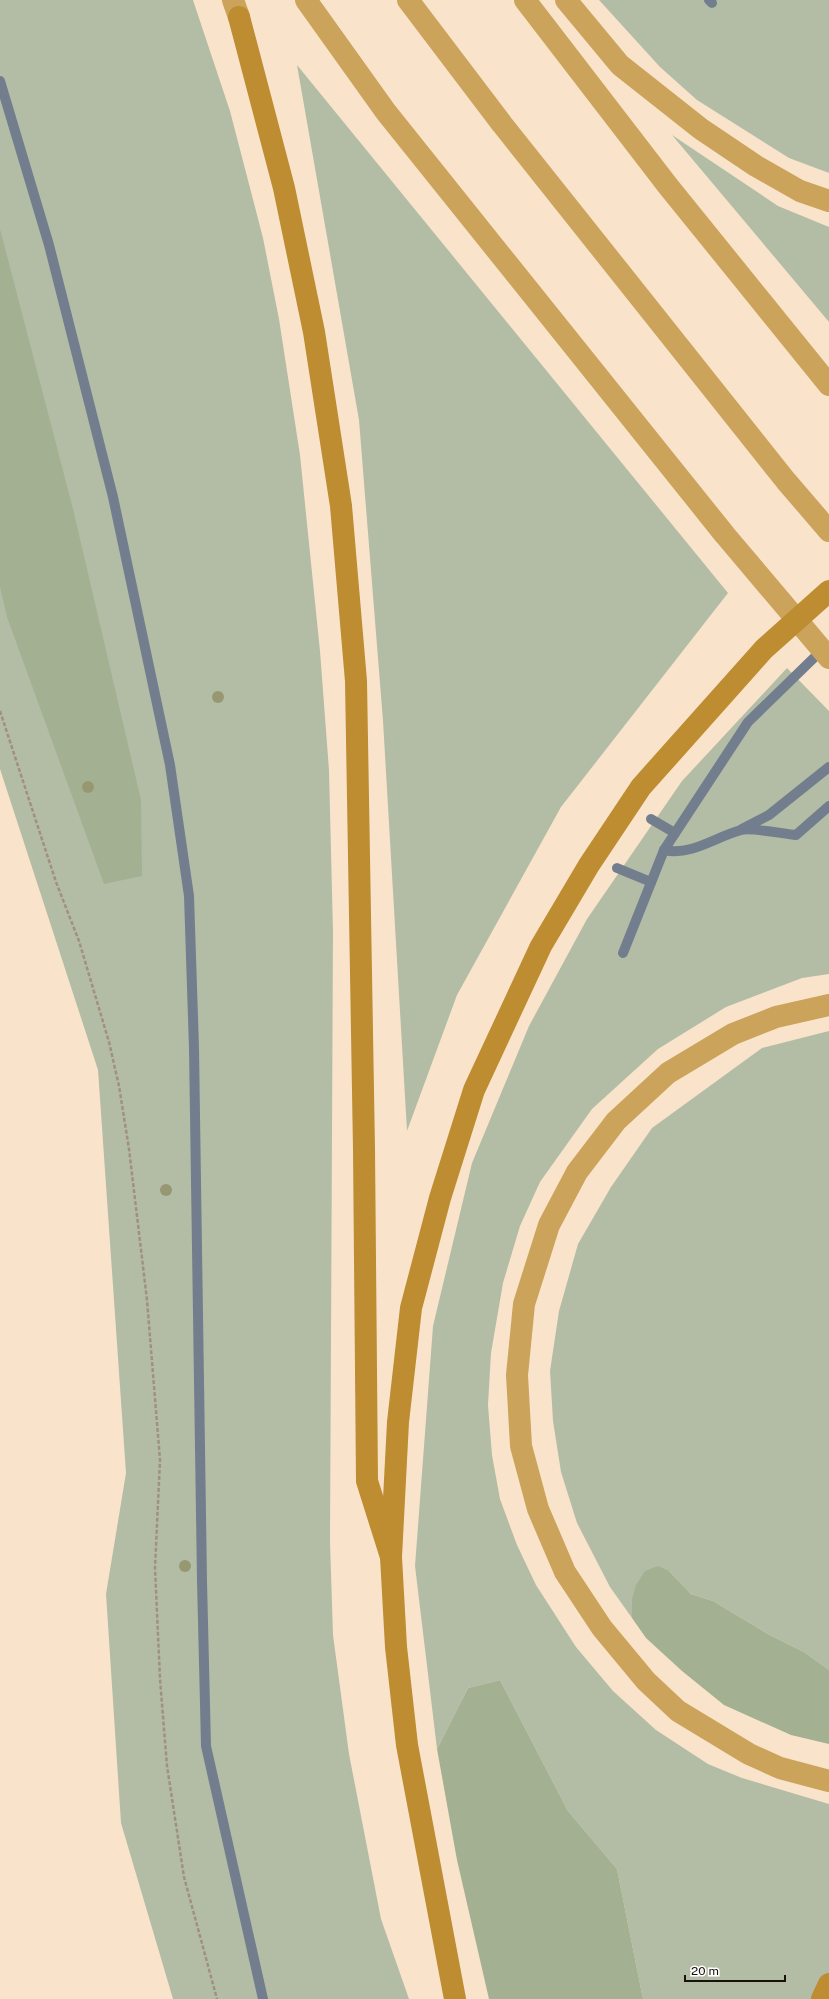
<svg xmlns="http://www.w3.org/2000/svg" width="829" height="1999" viewBox="0 0 829 1999" font-family="'Public Sans',sans-serif">
	<rect width="100%" height="100%" fill="#f9e4cb"/>
	<g fill="#b3bda6">
		<polygon points="0,0 193,0 230,111 263,238 279,319 300,455 320,651 329,770 333,932 330,1542 333,1635 349,1754 381,1919 409,1999 173,1999 121,1823 106,1594 126,1473 98,1070 0,769"/>
		<polygon points="599,0 829,0 829,173 789,158 697,100 660,67"/>
		<polygon points="297,65 728,593 561,807 457,995 407,1131 383,721 359,420"/>
		<polygon points="672,135 778,206 829,227 829,322"/>
		<polygon points="787,668 829,711 829,974 802,978 726,1007 658,1049 592,1109 540,1182 520,1226 503,1283 491,1353 488,1405 492,1455 500,1499 517,1545 536,1585 576,1647 613,1691 656,1730 708,1764 742,1778 829,1804 829,1999 643,1999 617,1869 568,1811 500,1680 468,1688 437,1749 415,1566 433,1326 472,1163 529,1026 587,919 682,781"/>
		<polygon points="829,1031 829,1670 804,1652 768,1634 713,1601 691,1594 669,1571 632,1599 632,1618 610,1587 577,1523 561,1472 553,1421 550,1371 559,1311 578,1244 611,1187 652,1128 762,1048"/>
	</g>
	<g fill="#a4b092">
		<polygon points="0,229 73,509 141,800 142,876 104,884 7,617 0,587"/>
		<polygon points="658,1566 669,1571 691,1594 713,1601 768,1634 804,1652 829,1670 829,1744 791,1735 724,1705 682,1671 646,1638 632,1618 632,1599 636,1585 645,1571"/>
		<polygon points="500,1680 568,1811 617,1869 643,1999 489,1999 457,1860 437,1749 468,1688"/>
	</g>
	<g fill="none" stroke-linecap="round" stroke-linejoin="round">
		<g stroke="#727e8e" stroke-width="10">
			<polyline points="709,0 712,3"/>
			<polyline points="0,81 49,245 113,497 170,765 189,896 194,1048 202,1581 206,1746 263,1999"/>
			<polyline points="651,819 675,833"/>
			<polyline points="742,829 769,815 829,767"/>
			<path d="M664 850C692 856 715 837 741 830 750 827 784 834 796 835L829 806"/>
			<polyline points="617,868 651,882"/>
			<polyline points="623,953 664,850 748,722 823,649"/>
		</g>
		<polyline stroke="#a0917e" stroke-width="2.5" stroke-dasharray="4 2" stroke-linecap="butt" points="0,711 56,882 79,941 109,1042 119,1086 129,1149 147,1300 160,1460 155,1568 160,1679 167,1766 184,1877 217,1999"/>
		<g stroke="#cba35a" stroke-width="22">
			<polyline points="233,0 239,17"/>
			<polyline points="306,0 386,112 725,535 829,658"/>
			<polyline points="408,0 502,124 786,481 829,531"/>
			<polyline points="525,0 668,186 829,385"/>
			<polyline points="566,0 620,65 701,129 756,166 800,191 829,201"/>
			<polyline points="829,1005 776,1017 733,1034 668,1073 616,1121 577,1172 549,1225 524,1304 517,1375 521,1446 538,1509 565,1572 602,1628 646,1681 678,1711 749,1754 780,1768 829,1781"/>
		</g>
		<g stroke="#be8c31" stroke-width="22">
			<polyline points="239,17 284,188 314,332 341,506 356,681 364,1149 367,1481 391,1557"/>
			<polyline points="455,1999 407,1745 396,1647 391,1557 398,1422 411,1308 440,1198 474,1090 541,946 589,865 641,787 764,649 829,591"/>
			<polyline points="822,1999 829,1984"/>
		</g>
	</g>
	<g fill="#979872">
		<circle cx="218" cy="697" r="6"/>
		<circle cx="88" cy="787" r="6"/>
		<circle cx="166" cy="1190" r="6"/>
		<circle cx="185" cy="1566" r="6"/>
	</g>
	<path d="M685 1975v6h100v-6" fill="none" stroke="#1a120a" stroke-width="2"/>
	<text x="691" y="1975" font-size="12" fill="#1a120a" stroke="#ffffff" stroke-width="3" paint-order="stroke">20 m</text>
</svg>
